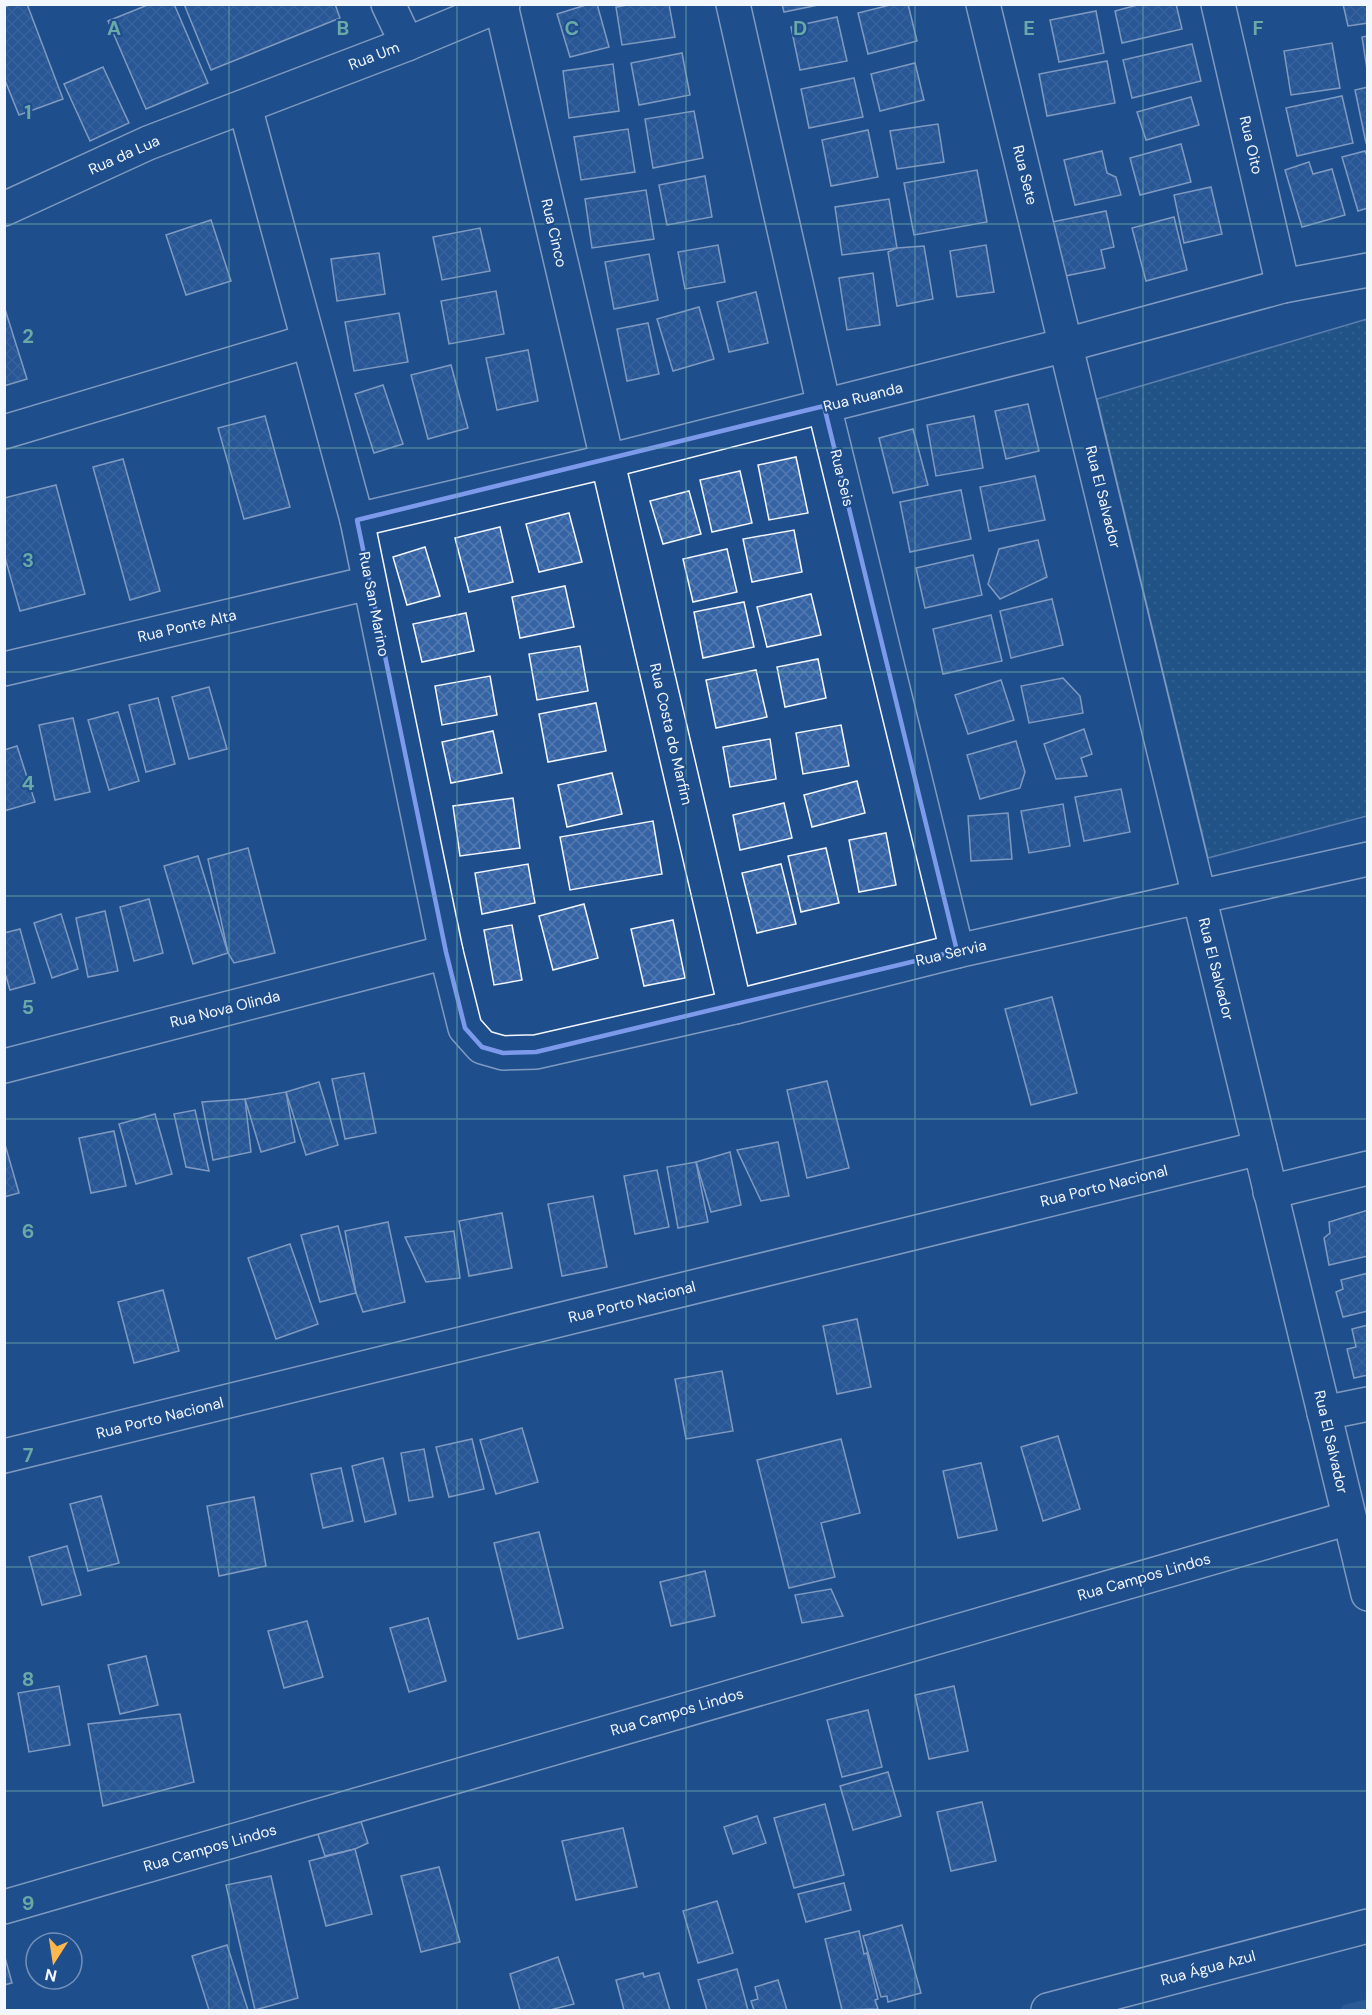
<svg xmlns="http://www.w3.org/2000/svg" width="1372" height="2015" viewBox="0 0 1372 2015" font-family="'DM Sans',sans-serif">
	<defs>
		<pattern id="park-dots" width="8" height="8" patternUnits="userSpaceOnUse" patternTransform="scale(1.5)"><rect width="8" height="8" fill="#245a82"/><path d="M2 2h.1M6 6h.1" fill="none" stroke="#447295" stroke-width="1.8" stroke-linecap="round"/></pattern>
		<pattern id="building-cross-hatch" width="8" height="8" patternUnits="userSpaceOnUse" patternTransform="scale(1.5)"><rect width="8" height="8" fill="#3563a3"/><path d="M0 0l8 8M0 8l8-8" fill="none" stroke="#537ab1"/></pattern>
	</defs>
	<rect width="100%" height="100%" fill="#1f4e8c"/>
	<polygon fill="url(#park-dots)" stroke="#a8bbd7" stroke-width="1.5" points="1367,319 1367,816 1208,858 1097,399"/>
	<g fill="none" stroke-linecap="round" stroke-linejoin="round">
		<polyline stroke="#3b69a3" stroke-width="12" points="1347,2010 1368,2005"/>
	</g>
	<g fill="url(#building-cross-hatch)" stroke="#f2f6ff" stroke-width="1.5">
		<polygon points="12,4 27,4 63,99 19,115 4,78 4,7"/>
		<polygon points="150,4 174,4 208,83 146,109 108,21"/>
		<polygon points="184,4 335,4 340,18 211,70"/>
		<polygon points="589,4 597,4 609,47 570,57 557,14"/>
		<polygon points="634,4 669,4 675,37 622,45 616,7"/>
		<polygon points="782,4 823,4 784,12"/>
		<polygon points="894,4 908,4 917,41 868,54 858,13"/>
		<polygon points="1141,4 1176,4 1182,29 1122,43 1115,11"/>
		<polygon points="1343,4 1368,4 1368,23 1348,26"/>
		<polygon points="1096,11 1104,53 1059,62 1050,20"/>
		<polygon points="837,17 847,61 800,70 791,27"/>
		<polygon points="1368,36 1368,69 1367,69 1362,37"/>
		<polygon points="1332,43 1340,88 1291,95 1284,51"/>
		<polygon points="1192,44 1201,81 1132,98 1123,60"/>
		<polygon points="682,53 690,95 639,105 631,63"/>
		<polygon points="1107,61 1115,103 1047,116 1039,74"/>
		<polygon points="915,63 924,100 880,111 871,74"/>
		<polygon points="613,64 619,111 569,118 563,71"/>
		<polygon points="103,67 129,123 90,141 64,84"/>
		<polygon points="854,78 863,117 809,128 801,89"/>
		<polygon points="1368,87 1368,143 1366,143 1355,90"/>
		<polygon points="1342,96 1353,143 1297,156 1286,108"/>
		<polygon points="1191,97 1199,125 1146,140 1137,112"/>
		<polygon points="694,111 703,158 653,168 645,119"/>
		<polygon points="938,124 944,162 897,169 890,131"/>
		<polygon points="628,129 635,172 581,180 574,137"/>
		<polygon points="868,130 878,177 831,186 822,140"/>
		<polygon points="1181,144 1191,182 1140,195 1130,158"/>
		<polygon points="1102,151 1107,173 1116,177 1121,195 1075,205 1064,160"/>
		<polygon points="1365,151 1368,158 1368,208 1358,211 1342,157"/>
		<polygon points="1309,162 1313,174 1332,169 1345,215 1302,227 1285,170"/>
		<polygon points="977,170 987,222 914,235 904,183"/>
		<polygon points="705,176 712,217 667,225 659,185"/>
		<polygon points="1211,187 1222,234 1184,243 1174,195"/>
		<polygon points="646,190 654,239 592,248 585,199"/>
		<polygon points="889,199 897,248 842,255 835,207"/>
		<polygon points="1106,211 1114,247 1101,250 1105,268 1065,276 1052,222"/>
		<polygon points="1174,217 1187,270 1146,281 1132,228"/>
		<polygon points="211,220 231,281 186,295 166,235"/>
		<polygon points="480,228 490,271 442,280 433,237"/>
		<polygon points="718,245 725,282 685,289 678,252"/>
		<polygon points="986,245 994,292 957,297 950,251"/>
		<polygon points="924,246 933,299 897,306 888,252 897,248"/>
		<polygon points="379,253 385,294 337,301 331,259"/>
		<polygon points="649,254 658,300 614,309 605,262"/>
		<polygon points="873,273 880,325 847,330 839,278"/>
		<polygon points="496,291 504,334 449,344 441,301"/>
		<polygon points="756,292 768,343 729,352 717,302"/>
		<polygon points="4,306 27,379 4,386"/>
		<polygon points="699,307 714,359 673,371 657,319"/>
		<polygon points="399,313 408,362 354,371 345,322"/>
		<polygon points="648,323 659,374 627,381 617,329"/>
		<polygon points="528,350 538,401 497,410 486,358"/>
		<polygon points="451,365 468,428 428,439 411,375"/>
		<polygon points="383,385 403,444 374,453 355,394"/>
		<polygon points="1028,404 1039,451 1006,459 995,411"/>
		<polygon points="265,416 290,507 244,519 218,428"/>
		<polygon points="974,416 983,468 936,476 927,425"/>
		<polygon points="913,429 928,485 893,493 879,438"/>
		<polygon points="796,457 808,513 769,520 758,465"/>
		<polygon points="123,459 160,591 130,600 93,467"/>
		<polygon points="740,471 752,523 712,532 700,480"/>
		<polygon points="1035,476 1045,520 989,531 980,487"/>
		<polygon points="56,485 85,594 20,611 4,554 4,498"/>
		<polygon points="961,490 971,539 910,552 900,502"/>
		<polygon points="689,491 701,534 663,544 650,501"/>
		<polygon points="569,513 582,562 539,572 526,524"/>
		<polygon points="500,527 513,582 469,592 455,538"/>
		<polygon points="794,530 802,572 752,582 743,539"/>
		<polygon points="1038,540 1047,577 1000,599 988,584 999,549"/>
		<polygon points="425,547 440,596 407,605 393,557"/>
		<polygon points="727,549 737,592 693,602 683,559"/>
		<polygon points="973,555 982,595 925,608 916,568"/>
		<polygon points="565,586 574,627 520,638 512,597"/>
		<polygon points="811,594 821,635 767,647 757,607"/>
		<polygon points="1052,599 1063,645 1011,658 1000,611"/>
		<polygon points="744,602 754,647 703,658 694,612"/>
		<polygon points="466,613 474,651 422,662 413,624"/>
		<polygon points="991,615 1002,661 943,674 933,629"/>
		<polygon points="580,646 588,691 537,700 529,654"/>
		<polygon points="818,659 826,698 785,707 777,667"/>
		<polygon points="756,670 767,717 716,728 706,680"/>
		<polygon points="490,676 497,715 442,725 435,686"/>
		<polygon points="1063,678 1080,696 1083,713 1029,723 1021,686"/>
		<polygon points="1001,680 1014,720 968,734 955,695"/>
		<polygon points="209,687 227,749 189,759 172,697"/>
		<polygon points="158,698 175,764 146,772 129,705"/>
		<polygon points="596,703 606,751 548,762 539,714"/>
		<polygon points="118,712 139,781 109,790 88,720"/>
		<polygon points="73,718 90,792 55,800 39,725"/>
		<polygon points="841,725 849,766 803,774 796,733"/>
		<polygon points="1084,729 1092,754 1081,758 1087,776 1056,779 1044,744"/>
		<polygon points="493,731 502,773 451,783 442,742"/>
		<polygon points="770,739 776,779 730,787 723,747"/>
		<polygon points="1016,741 1025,772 1020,788 980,799 967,755"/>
		<polygon points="17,746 35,802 4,811 4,750"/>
		<polygon points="612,773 622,814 567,827 558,785"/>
		<polygon points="857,781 865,813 812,827 804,795"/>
		<polygon points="1121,789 1130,832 1084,841 1075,797"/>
		<polygon points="513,798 520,848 460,856 453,806"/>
		<polygon points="784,803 792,838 740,850 733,815"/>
		<polygon points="1063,804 1070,846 1029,853 1021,811"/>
		<polygon points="1008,813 1012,859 971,861 968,816"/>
		<polygon points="653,821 662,874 570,890 560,837"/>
		<polygon points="886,833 896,885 859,892 849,840"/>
		<polygon points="248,848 275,953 234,963 228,953 208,859"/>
		<polygon points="826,848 839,903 801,912 788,856"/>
		<polygon points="198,856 228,953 193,964 164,866"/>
		<polygon points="528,864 535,903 482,914 475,873"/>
		<polygon points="781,864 796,924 757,933 742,873"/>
		<polygon points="149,899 163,953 134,961 120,907"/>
		<polygon points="584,904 598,958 553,970 539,916"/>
		<polygon points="105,911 118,971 88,977 76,918"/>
		<polygon points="61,914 78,969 52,978 34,923"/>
		<polygon points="673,920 685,978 644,986 631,929"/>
		<polygon points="512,925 522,980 494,985 484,930"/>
		<polygon points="20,929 35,983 10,990 4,970 4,933"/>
		<polygon points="1052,997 1077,1093 1031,1105 1005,1009"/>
		<polygon points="364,1073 376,1133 345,1139 332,1079"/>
		<polygon points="827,1081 849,1168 807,1178 787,1090"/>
		<polygon points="319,1082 338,1145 306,1155 286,1092"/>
		<polygon points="286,1092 295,1142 261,1152 245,1099"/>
		<polygon points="245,1099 251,1152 213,1160 202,1102"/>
		<polygon points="195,1110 209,1171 186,1167 174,1114"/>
		<polygon points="155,1114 172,1174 136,1184 119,1124"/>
		<polygon points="114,1131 126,1186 91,1193 79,1138"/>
		<polygon points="4,1141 19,1193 4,1197"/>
		<polygon points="778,1142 789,1196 761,1201 737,1150"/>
		<polygon points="730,1152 741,1205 711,1212 696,1162"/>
		<polygon points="696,1162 708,1222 678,1228 667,1167"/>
		<polygon points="657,1170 669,1227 635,1234 624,1176"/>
		<polygon points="593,1196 607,1267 562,1276 548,1204"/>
		<polygon points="1368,1210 1368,1256 1329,1265 1324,1238 1330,1233 1329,1222"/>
		<polygon points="502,1213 512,1268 469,1276 459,1221"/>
		<polygon points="388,1222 405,1302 363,1312 356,1293 345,1231"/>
		<polygon points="338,1226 356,1293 320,1302 301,1235"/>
		<polygon points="454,1231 460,1278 426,1282 405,1237"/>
		<polygon points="290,1244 318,1324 276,1339 248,1258"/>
		<polygon points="1368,1273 1368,1311 1343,1317 1336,1292 1343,1289 1341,1280"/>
		<polygon points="163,1290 179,1351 134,1363 118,1302"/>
		<polygon points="857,1319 871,1387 837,1394 823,1326"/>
		<polygon points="1368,1325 1368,1375 1354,1378 1347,1349 1356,1347 1352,1329"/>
		<polygon points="722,1371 733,1431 686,1439 675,1379"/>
		<polygon points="522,1428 538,1482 496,1494 480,1440"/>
		<polygon points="1058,1436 1080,1509 1043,1521 1021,1447"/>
		<polygon points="472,1439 484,1489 449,1497 436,1447"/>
		<polygon points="841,1439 860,1513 821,1523 835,1577 789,1588 757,1460"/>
		<polygon points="424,1449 433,1497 409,1501 401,1453"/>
		<polygon points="383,1458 396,1514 365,1522 352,1466"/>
		<polygon points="981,1463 997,1530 958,1538 943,1471"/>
		<polygon points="341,1468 353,1521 323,1528 311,1474"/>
		<polygon points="101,1496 119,1563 88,1571 70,1504"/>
		<polygon points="254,1497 266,1566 219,1576 207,1506"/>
		<polygon points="539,1532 563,1628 518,1639 494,1543"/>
		<polygon points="67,1546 81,1595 42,1605 29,1557"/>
		<polygon points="705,1571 715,1616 671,1626 660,1582"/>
		<polygon points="831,1589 843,1616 802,1623 795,1595"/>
		<polygon points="428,1618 446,1681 409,1692 390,1628"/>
		<polygon points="307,1621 323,1677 284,1688 268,1631"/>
		<polygon points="146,1656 158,1705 120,1714 108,1665"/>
		<polygon points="59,1686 70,1745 29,1752 18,1693"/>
		<polygon points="954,1686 968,1751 929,1759 915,1695"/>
		<polygon points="868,1710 882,1767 842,1777 827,1720"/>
		<polygon points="180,1714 194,1782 103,1806 88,1724"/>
		<polygon points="888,1772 901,1816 853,1830 840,1786"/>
		<polygon points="982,1802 996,1861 951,1871 937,1812"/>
		<polygon points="825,1804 844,1875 794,1888 774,1818"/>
		<polygon points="356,1806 368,1843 355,1849 325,1856 313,1819"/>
		<polygon points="757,1816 766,1843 733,1854 724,1827"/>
		<polygon points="623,1828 637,1887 576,1900 562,1841"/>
		<polygon points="355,1849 372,1914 326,1926 309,1861"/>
		<polygon points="439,1867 460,1942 421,1952 401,1876"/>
		<polygon points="271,1876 298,1998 255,2010 226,1885"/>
		<polygon points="844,1883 851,1910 806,1922 798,1894"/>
		<polygon points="717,1901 733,1953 698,1963 683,1911"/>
		<polygon points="902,1925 921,1993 888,2002 887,1996 881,1997 863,1936"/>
		<polygon points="859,1931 864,1954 867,1953 878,1999 875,2000 878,2009 842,2010 825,1939"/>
		<polygon points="227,1945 248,2010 209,2010 192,1956"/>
		<polygon points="4,1954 12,1983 4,1985"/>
		<polygon points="558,1957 574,2004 550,2010 520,2010 510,1974"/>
		<polygon points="737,1969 748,2010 707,2010 698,1980"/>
		<polygon points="643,1973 644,1977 659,1973 670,2010 624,2010 616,1980"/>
		<polygon points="778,1980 787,2010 754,2010 751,2001 758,1999 755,1987"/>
	</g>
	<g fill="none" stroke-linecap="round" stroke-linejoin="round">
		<defs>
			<g id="minor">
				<polyline points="388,4 407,44"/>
				<polyline points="733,4 824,406 957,951"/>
				<polyline points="983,4 1368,1594"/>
				<polyline points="1218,4 1283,286"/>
				<polyline points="501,5 735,1007"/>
				<polyline points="245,107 357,520 446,952 465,1028 482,1047 503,1053 536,1052 735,1007 957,951 1368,859"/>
				<polyline points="4,209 148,143 407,44 503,4"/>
				<polyline points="4,432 308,341"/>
				<polyline points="357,520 608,461 824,406 1066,345 1283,286 1368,270"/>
				<polyline points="4,669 369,583"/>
				<polyline points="4,1066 446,952"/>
				<polyline points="1270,1192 1368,1168"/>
				<polyline points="1324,1413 1368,1404"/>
				<polyline points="4,1456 1260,1148"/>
				<polyline points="4,1907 1349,1518"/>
				<polyline points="1048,2010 1368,1926"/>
			</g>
		</defs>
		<use href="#minor" stroke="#f2f6ff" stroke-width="36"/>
		<use href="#minor" stroke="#1f4e8c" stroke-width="33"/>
	</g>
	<path d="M0 0H1372V2015H0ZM824 406 957 951 536 1052 503 1053 482 1047 465 1028 446 952 357 520Z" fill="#1f4e8c" fill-opacity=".55" fill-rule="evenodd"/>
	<path fill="none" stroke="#7d9aea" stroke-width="4.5" stroke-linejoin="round" d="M824 406 957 951 536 1052 503 1053 482 1047 465 1028 446 952 357 520Z"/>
	<path fill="none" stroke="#6aa9a8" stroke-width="1.5" stroke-opacity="0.55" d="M229 4V2010M457 4V2010M686 4V2010M915 4V2010M1143 4V2010M4 224H1368M4 448H1368M4 672H1368M4 896H1368M4 1119H1368M4 1343H1368M4 1567H1368M4 1791H1368"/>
	<g text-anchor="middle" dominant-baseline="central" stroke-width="4.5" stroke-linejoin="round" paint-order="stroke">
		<g font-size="15" fill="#f2f6ff" stroke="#1f4e8c">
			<text transform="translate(374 56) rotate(-21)">Rua Um</text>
			<text transform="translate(1251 145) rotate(77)">Rua Oito</text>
			<text transform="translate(124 155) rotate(-24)">Rua da Lua</text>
			<text transform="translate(1025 175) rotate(76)">Rua Sete</text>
			<text transform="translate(554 233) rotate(77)">Rua Cinco</text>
			<text transform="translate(863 397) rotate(-14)">Rua Ruanda</text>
			<text transform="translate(842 478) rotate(76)">Rua Seis</text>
			<text transform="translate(1103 497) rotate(76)">Rua El Salvador</text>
			<text transform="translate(374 604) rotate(79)">Rua San Marino</text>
			<text transform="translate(187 626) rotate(-13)">Rua Ponte Alta</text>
			<text transform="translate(671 734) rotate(77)">Rua Costa do Marfim</text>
			<text transform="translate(951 953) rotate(-13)">Rua Servia</text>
			<text transform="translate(1216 969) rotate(76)">Rua El Salvador</text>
			<text transform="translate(225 1009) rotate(-14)">Rua Nova Olinda</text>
			<text transform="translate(1104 1186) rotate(-14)">Rua Porto Nacional</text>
			<text transform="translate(632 1302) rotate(-14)">Rua Porto Nacional</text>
			<text transform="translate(160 1418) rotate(-14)">Rua Porto Nacional</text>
			<text transform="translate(1331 1442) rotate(77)">Rua El Salvador</text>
			<text transform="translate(1144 1577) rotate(-16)">Rua Campos Lindos</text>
			<text transform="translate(677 1712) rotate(-16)">Rua Campos Lindos</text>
			<text transform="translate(210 1848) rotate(-16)">Rua Campos Lindos</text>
			<text transform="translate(1208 1968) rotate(-15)">Rua Água Azul</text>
		</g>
	</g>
	<g font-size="20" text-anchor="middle" font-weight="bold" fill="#6aa9a8" stroke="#1f4e8c" stroke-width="4.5" stroke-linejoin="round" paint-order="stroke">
		<text x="114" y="35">A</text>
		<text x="343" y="35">B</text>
		<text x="572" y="35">C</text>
		<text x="800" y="35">D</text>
		<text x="1029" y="35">E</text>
		<text x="1258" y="35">F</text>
		<text x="28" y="119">1</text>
		<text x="28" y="343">2</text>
		<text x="28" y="567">3</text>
		<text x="28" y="790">4</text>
		<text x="28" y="1014">5</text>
		<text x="28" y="1238">6</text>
		<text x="28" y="1462">7</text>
		<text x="28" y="1686">8</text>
		<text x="28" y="1910">9</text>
	</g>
	<rect width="1372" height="2015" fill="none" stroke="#f2f6ff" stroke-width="12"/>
	<g transform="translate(54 1961) rotate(192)"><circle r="28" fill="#1f4e8c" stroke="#7391ba" stroke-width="1.5"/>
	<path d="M0-4.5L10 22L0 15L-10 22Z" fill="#ffb74d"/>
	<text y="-9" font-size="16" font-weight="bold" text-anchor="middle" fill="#f2f6ff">N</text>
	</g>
</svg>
